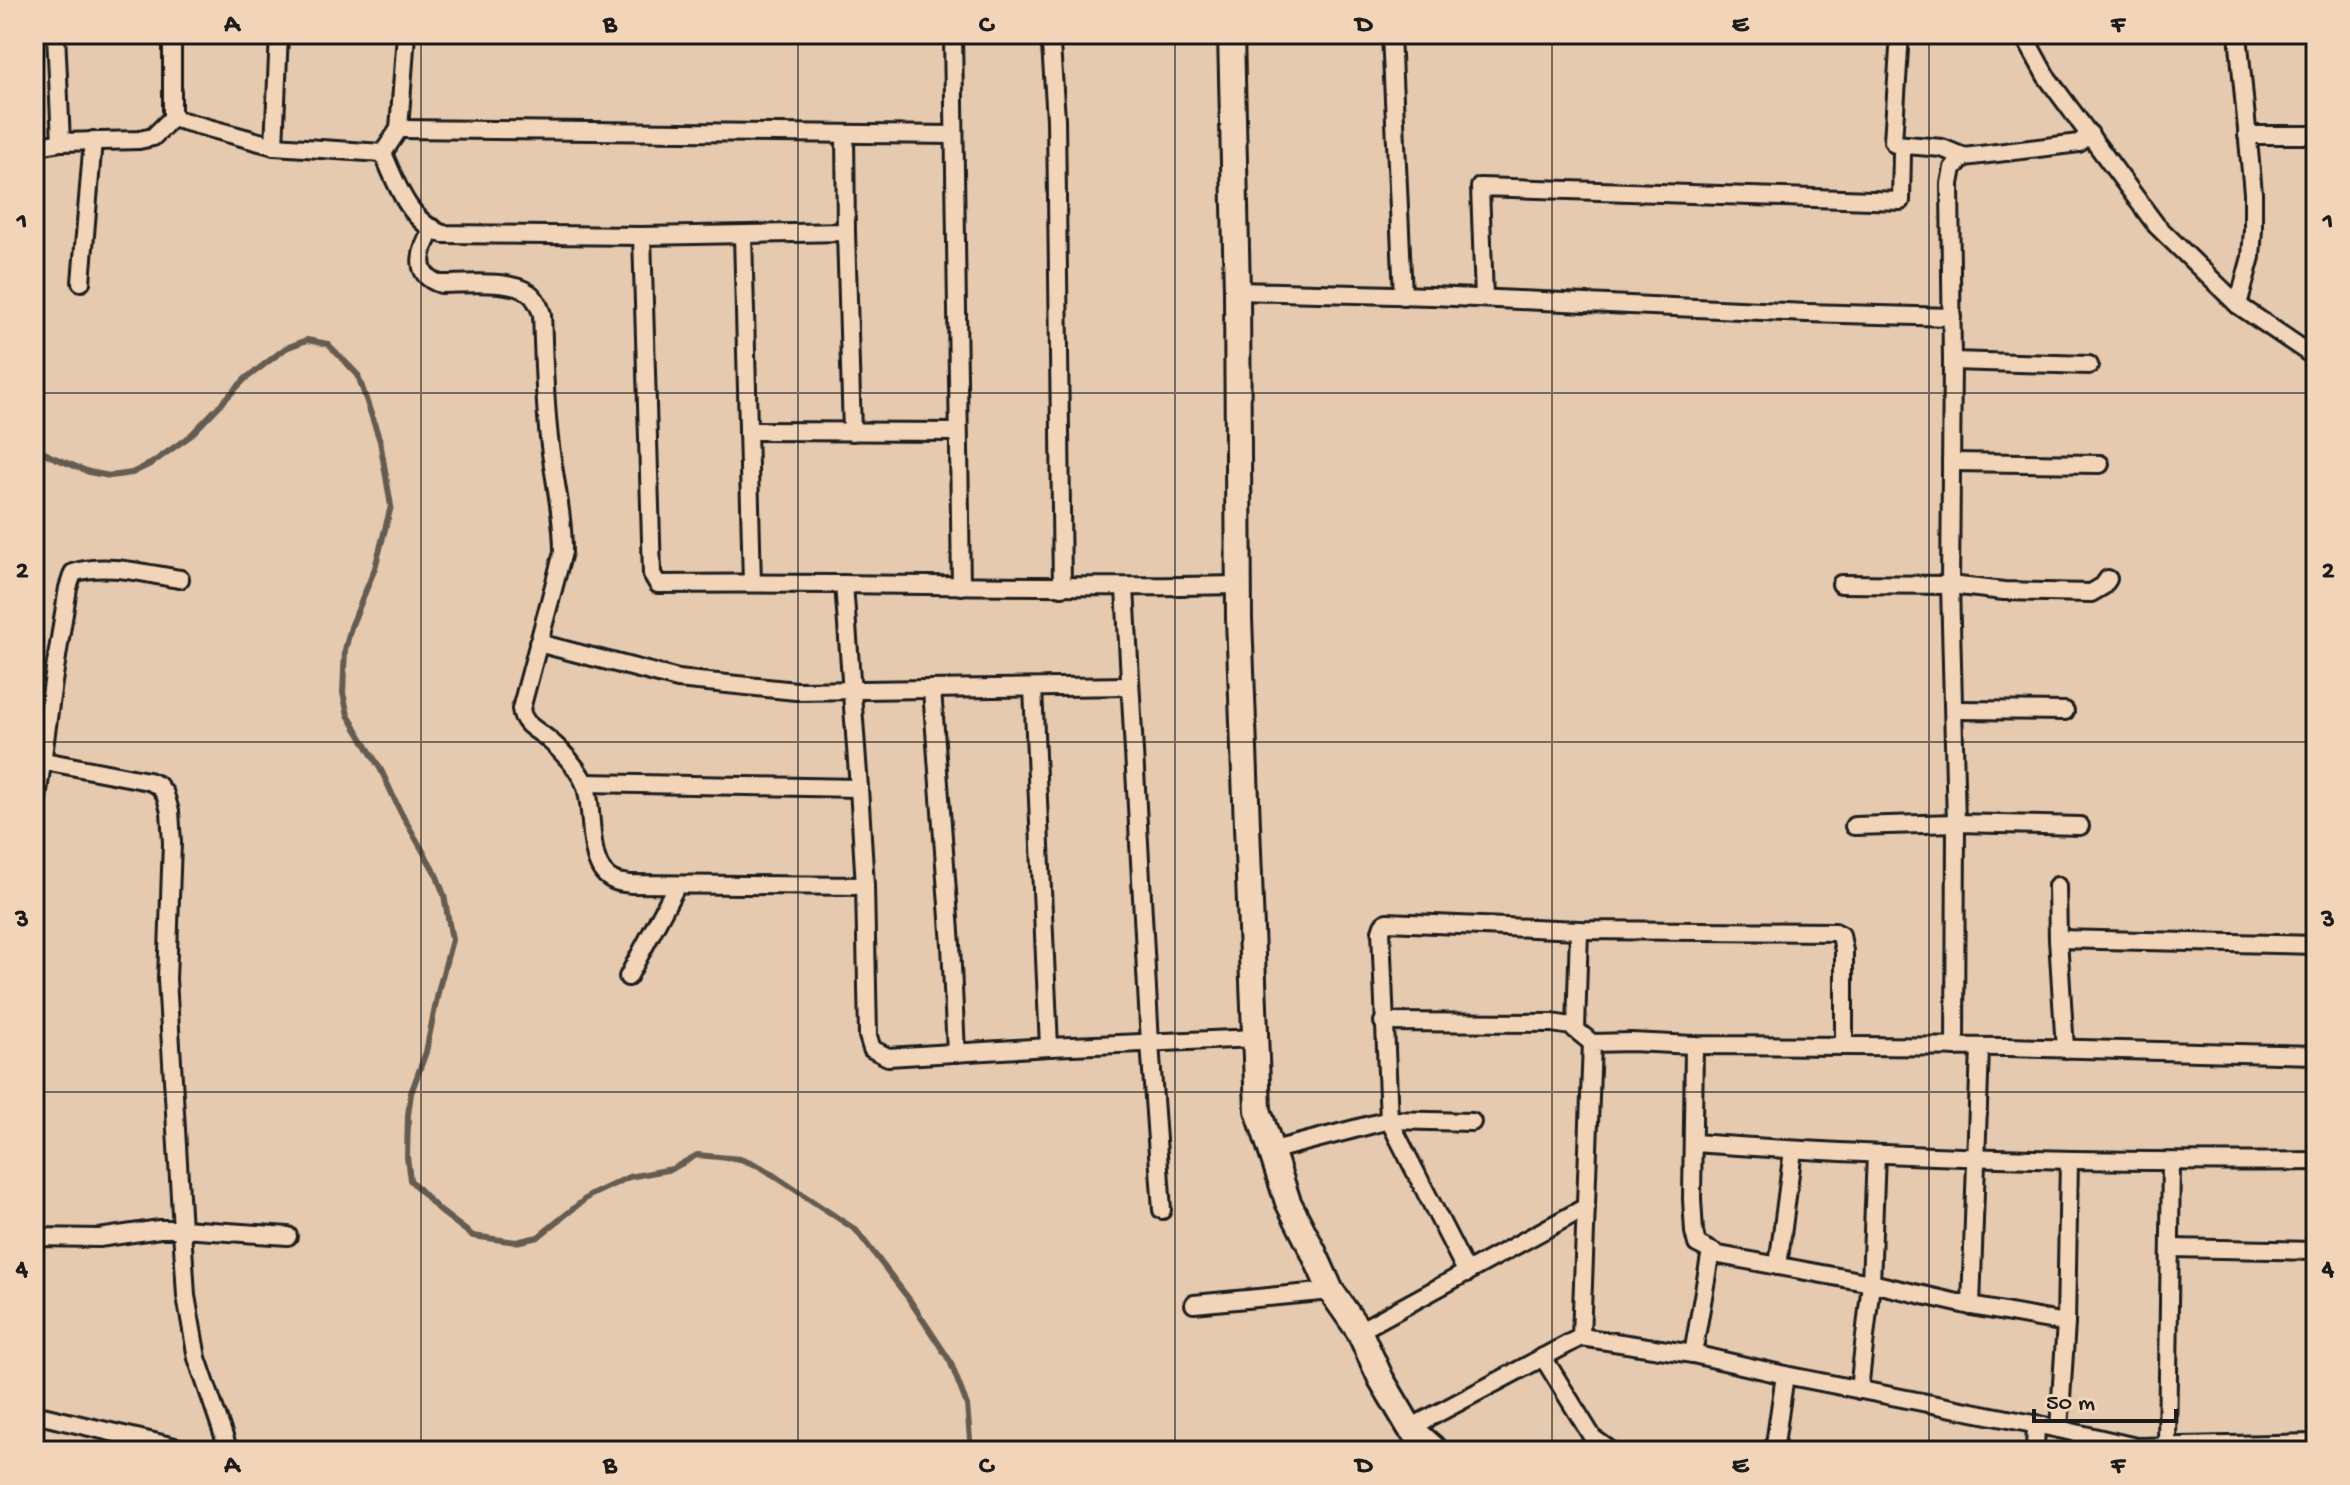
<svg xmlns="http://www.w3.org/2000/svg" width="2350" height="1485" viewBox="0 0 2350 1485" font-family="'Gochi Hand',sans-serif">
	<rect width="100%" height="100%" fill="#e5caaf"/>
	<filter id="ink" filterUnits="userSpaceOnUse"><feTurbulence type="fractalNoise" baseFrequency=".0125" numOctaves="2"/><feDisplacementMap in="SourceGraphic" scale="16" xChannelSelector="R" yChannelSelector="G"/><feConvolveMatrix kernelMatrix="1 2 1 2 8 2 1 2 1" color-interpolation-filters="sRGB"/></filter>
	<g filter="url(#ink)">
		<g fill="none" stroke-linecap="round" stroke-linejoin="round">
			<polyline stroke="#655b51" stroke-width="6" points="34,446 50,456 89,472 110,476 132,473 152,463 190,436 245,379 286,348 307,340 328,344 358,375 380,441 391,506 375,568 351,627 345,650 343,693 348,715 381,770 400,811 436,874 444,895 452,940 439,988 426,1052 411,1093 408,1115 407,1157 410,1180 439,1210 473,1236 516,1242 538,1237 589,1196 629,1177 672,1169 697,1155 740,1159 761,1167 856,1230 909,1299 950,1361 967,1405 971,1451"/>
			<defs>
				<g id="street">
					<polyline points="56,34 61,142 139,140 153,137 172,118 274,146 383,153"/>
					<polyline points="172,34 172,118"/>
					<path d="M406 34 399 129 383 153C396 183 409 222 443 234L642 236 846 232 845 134"/>
					<polyline points="953,34 961,586"/>
					<polyline points="1037,34 1046,39 1051,45 1056,119 1062,587"/>
					<polyline points="1391,34 1403,296"/>
					<polyline points="1900,34 1893,141 1895,144 1942,148 1964,157"/>
					<polyline points="2023,34 2046,76 2156,225 2238,305 2316,358"/>
					<polyline points="2238,34 2253,193 2253,229 2251,257 2238,305"/>
					<polyline points="399,129 954,135"/>
					<polyline points="2247,135 2316,135"/>
					<polyline points="274,146 279,34"/>
					<polyline points="34,147 61,142"/>
					<path d="M433 228C421 248 411 275 441 284 464 284 510 279 529 293 536 298 539 306 542 314 544 358 544 402 550 446 555 482 563 516 563 552L521 709C523 725 536 729 548 739 561 750 577 767 584 782 596 807 584 867 613 880 618 883 625 883 631 884L865 886"/>
					<polyline points="846,232 852,432"/>
					<polyline points="743,235 752,583"/>
					<path d="M642 236 652 574 658 584C852 581 1045 590 1238 585"/>
					<polyline points="81,282 93,140"/>
					<polyline points="1237,291 1432,296 1807,313 1952,317"/>
					<polyline points="1484,298 1480,187 1901,201 1902,153"/>
					<polyline points="1952,361 2089,365"/>
					<polyline points="748,431 958,432"/>
					<polyline points="1951,462 2100,464"/>
					<polyline points="844,584 859,788 865,886 868,1036 872,1049 888,1057 1049,1047 1257,1038"/>
					<polyline points="1841,584 1950,585 2004,591 2091,593 2103,586 2108,579"/>
					<polyline points="1125,588 1150,1043 1162,1210"/>
					<polyline points="538,643 678,679 796,691 1130,686"/>
					<polyline points="1033,688 1049,1047"/>
					<polyline points="932,690 951,945 956,1053"/>
					<polyline points="1954,710 2065,711"/>
					<polyline points="34,759 148,781 158,785 165,794 170,811 172,843 167,979 186,1296 197,1358 229,1451"/>
					<polyline points="585,783 859,788"/>
					<path d="M34 821 53 682 68 588 73 573C106 562 146 574 180 579"/>
					<polyline points="1854,826 1956,823 2080,826"/>
					<polyline points="2057,886 2058,939"/>
					<polyline points="628,977 677,885"/>
					<polyline points="1383,1022 1552,1023 1571,1026 1592,1043"/>
					<polyline points="1576,1029 1579,930"/>
					<polyline points="1694,1045 1692,1199 1694,1232 1697,1244 1719,1255 1871,1283 1971,1306"/>
					<polyline points="1955,1047 1956,823 1950,585 1952,361 1950,184 1953,168 1964,157 2079,143 2090,134"/>
					<polyline points="1980,1048 1971,1306 2066,1323"/>
					<polyline points="2065,1049 2058,939 2316,945"/>
					<path d="M1694 1143C1901 1158 2109 1163 2316 1161"/>
					<polyline points="1270,1151 1389,1120 1472,1122"/>
					<polyline points="34,1237 99,1238 160,1229 183,1229 288,1236"/>
					<polyline points="2170,1248 2316,1251"/>
					<polyline points="1778,1266 1793,1150"/>
					<polyline points="1467,1273 1389,1120 1381,931 1383,925 1387,922 1579,930 1835,932 1841,935 1844,951 1844,1046"/>
					<polyline points="1194,1304 1331,1291"/>
					<polyline points="1359,1331 1586,1207"/>
					<polyline points="1581,1337 1592,1043 1631,1042 1694,1045 2008,1047 2316,1055"/>
					<polyline points="1693,1354 1711,1251"/>
					<polyline points="1543,1357 1593,1438 1611,1451"/>
					<polyline points="1859,1390 1871,1283 1876,1154"/>
					<polyline points="34,1414 192,1451"/>
					<polyline points="1410,1428 1581,1337 1693,1354 1785,1375 2059,1429 2136,1447"/>
					<polyline points="2059,1429 2066,1323 2069,1161"/>
					<polyline points="2167,1445 2171,1163"/>
					<polyline points="1774,1451 1785,1375"/>
					<polyline points="2035,1451 2036,1424"/>
					<polyline points="2136,1451 2136,1447 2316,1443"/>
				</g>
				<polyline id="secondary" points="1231,34 1237,291 1239,619 1258,1110 1288,1202 1313,1251 1331,1291 1359,1331 1381,1379 1410,1428 1436,1451"/>
			</defs>
			<use href="#street" stroke="#1c1c1c" stroke-width="22"/>
			<use href="#secondary" stroke="#1c1c1c" stroke-width="30"/>
			<use href="#street" stroke="#f2d5b8" stroke-width="16"/>
			<use href="#secondary" stroke="#f2d5b8" stroke-width="24"/>
		</g>
	</g>
	<path fill="none" stroke="#1c1c1c" stroke-width="2" stroke-opacity="0.55" d="M421 34V1451M798 34V1451M1175 34V1451M1552 34V1451M1929 34V1451M34 393H2316M34 742H2316M34 1092H2316"/>
	<rect width="2350" height="1485" fill="none" stroke="#f2d5b8" stroke-width="88"/>
	<path d="M2034 1409v12h142v-12" fill="none" stroke="#1c1c1c" stroke-width="4"/>
	<text x="2046" y="1409" font-size="24" fill="#1c1c1c" stroke="#f2d5b8" stroke-width="6" paint-order="stroke">50 m</text>
	<rect x="44" y="44" width="2262" height="1397" fill="none" stroke="#1c1c1c" stroke-width="3"/>
	<g font-size="26" text-anchor="middle" font-weight="bold" fill="#1c1c1c">
		<text x="232" y="31">A</text>
		<text x="610" y="31">B</text>
		<text x="986" y="31">C</text>
		<text x="1364" y="31">D</text>
		<text x="1740" y="31">E</text>
		<text x="2118" y="31">F</text>
		<text x="22" y="228">1</text>
		<text x="2328" y="228">1</text>
		<text x="22" y="577">2</text>
		<text x="2328" y="577">2</text>
		<text x="22" y="926">3</text>
		<text x="2328" y="926">3</text>
		<text x="22" y="1275">4</text>
		<text x="2328" y="1275">4</text>
		<text x="232" y="1472">A</text>
		<text x="610" y="1472">B</text>
		<text x="986" y="1472">C</text>
		<text x="1364" y="1472">D</text>
		<text x="1740" y="1472">E</text>
		<text x="2118" y="1472">F</text>
	</g>
</svg>
